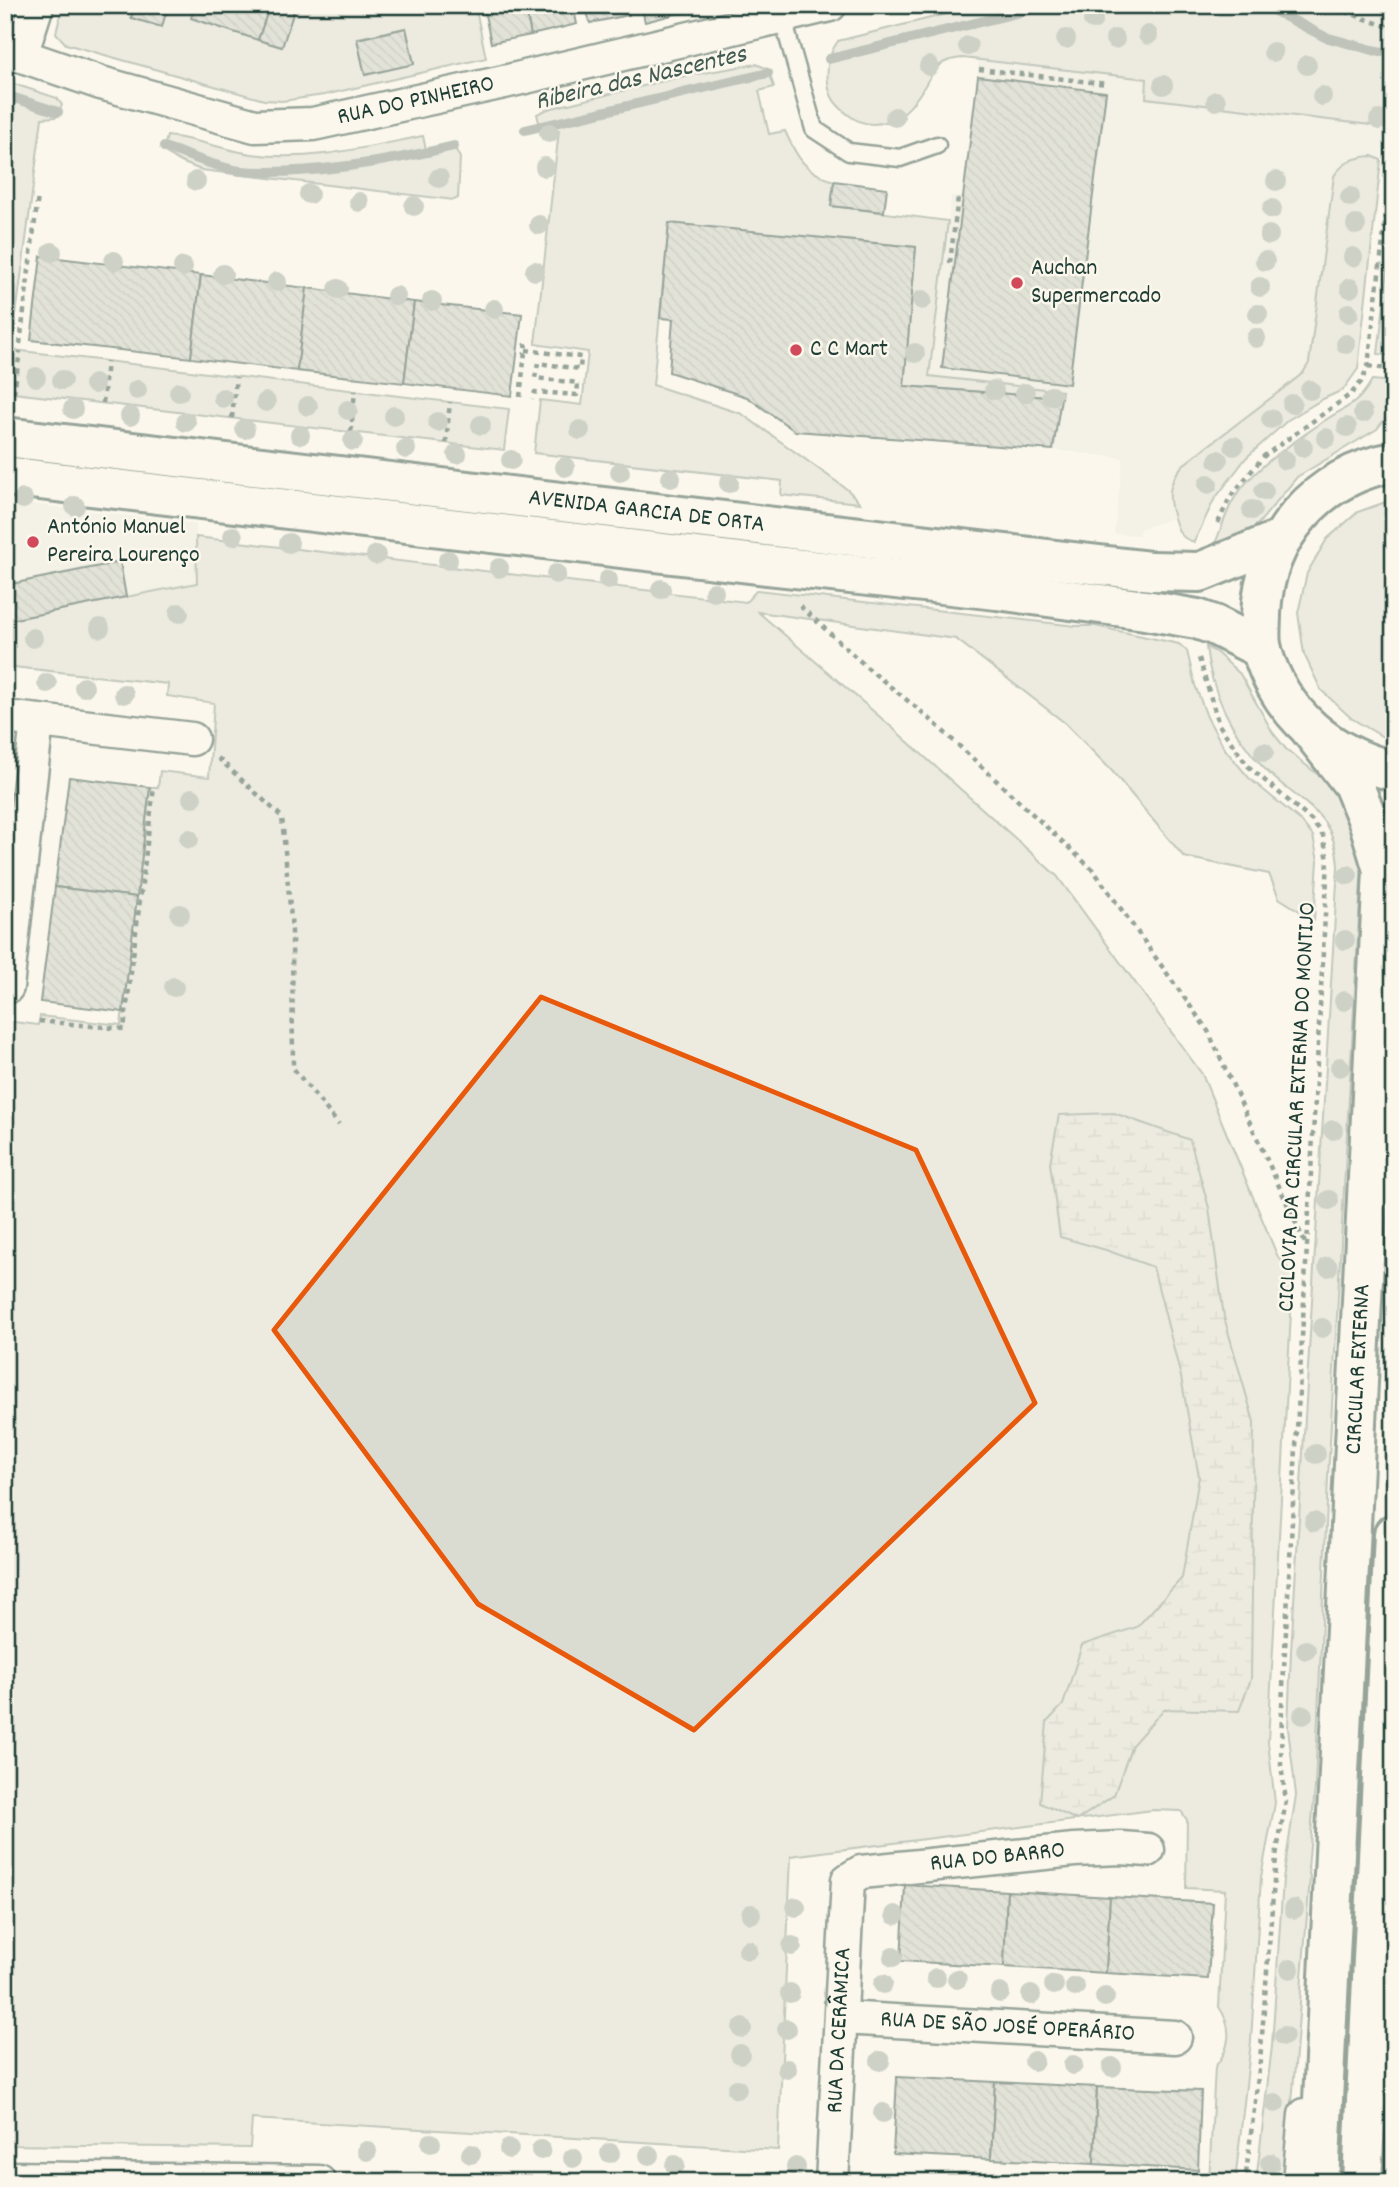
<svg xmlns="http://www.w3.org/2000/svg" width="1399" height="2187" viewBox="0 0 1399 2187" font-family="Dekko,sans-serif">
	<defs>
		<pattern id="wetland-marsh" width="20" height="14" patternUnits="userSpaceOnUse" patternTransform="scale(1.75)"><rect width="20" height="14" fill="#dbdcd1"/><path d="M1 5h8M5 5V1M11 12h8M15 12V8" fill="none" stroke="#bcbeb4"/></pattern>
		<pattern id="building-back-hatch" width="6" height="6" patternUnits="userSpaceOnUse" patternTransform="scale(1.75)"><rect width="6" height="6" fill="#c4c9be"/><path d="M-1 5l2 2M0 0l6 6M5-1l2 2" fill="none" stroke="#9fa49b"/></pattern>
	</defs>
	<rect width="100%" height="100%" fill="#fbf7ec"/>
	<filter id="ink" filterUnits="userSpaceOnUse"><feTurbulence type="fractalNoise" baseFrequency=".0143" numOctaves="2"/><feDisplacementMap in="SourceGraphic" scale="14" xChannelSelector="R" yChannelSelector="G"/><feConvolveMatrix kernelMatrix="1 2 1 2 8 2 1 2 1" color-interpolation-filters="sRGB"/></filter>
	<g filter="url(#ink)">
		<g fill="#eae9de">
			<polygon points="979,61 1148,79 1146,98 1379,126 1384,128 1381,160 1371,156 1353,160 1341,165 1334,176 1309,363 1303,373 1288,385 1183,465 1175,475 1169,505 1174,518 1140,529 1139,535 1114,534 1123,458 1053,450 1061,398 929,376 951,196 963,197"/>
			<polygon points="5,501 196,524 197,583 5,621"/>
		</g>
		<g fill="#dbdcd1" stroke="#7d8c82" stroke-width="2" fill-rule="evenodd">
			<path d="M63 5H122L134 9 131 18 161 26 168 5H195L192 18 281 47 296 5H475L486 58 324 95 282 101 264 100 66 44 56 33ZM406 28 414 63 365 75 357 38Z"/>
			<polygon points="670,5 699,5 700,10 672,15"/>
			<path d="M983 5H1394V49L1384 128 1379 126 1146 98 1147 79 963 58C953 59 945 60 938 67 929 76 924 89 916 99 902 120 873 133 850 116 838 107 829 98 828 82 826 66 829 53 838 41Z"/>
			<path d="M756 64 768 69 774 87 759 91 769 134 785 131C797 158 805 172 834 181L832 206 948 221 929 376 1062 391 1061 398 904 386 916 247 669 224 653 385 742 414 848 490 860 503 781 495 782 481 534 453 540 400 582 405 588 352 535 344 559 130 540 126 537 114 548 109 680 77Z"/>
			<polygon points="5,81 57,98 62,105 56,117 42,118 13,338 5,337"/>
			<path d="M167 136C194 138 224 150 252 154 309 162 367 147 423 136L426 150 454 146 460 158 458 198 454 200 201 170 181 162 163 151Z"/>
			<path d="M1372 156 1381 160 1358 369 1343 390 1323 399 1288 420 1246 458 1214 500 1194 542C1180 538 1178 531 1174 518 1167 497 1168 482 1183 465L1288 385 1303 373 1309 363 1334 176C1343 162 1355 157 1372 156Z"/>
			<polygon points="1394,219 1394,356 1378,354"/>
			<polygon points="5,349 509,409 504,450 5,392"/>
			<path d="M1372 380 1394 382V408L1377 429 1297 477 1259 523 1241 538 1215 544C1220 531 1225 517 1231 504 1249 470 1293 443 1324 421 1347 405 1356 408 1372 380Z"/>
			<polygon points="1394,499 1394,741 1388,740 1351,718 1321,690 1304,654 1298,613 1307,573 1327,539 1358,512"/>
			<path d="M196 537 746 602 757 590 1076 626H1095L1179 644 1187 651 1195 685 1207 717 1224 748 1249 778 1300 820 1313 836 1318 861 1314 920 1279 898 1269 874 1184 857 1112 771 1065 723 956 639 758 612 887 723 1057 876 1202 1074 1277 1255 1293 1275 1268 1742 1275 1803 1261 1877 1251 2041 1235 2182H1209L1215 2067C1231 2048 1233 2027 1219 2007L1225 1890 1186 1888 1187 1820 1181 1811 1153 1810 791 1856 778 2150 252 2119 250 2148 5 2145V1021L38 1025 40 1016 121 1025 150 787H158L160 771 209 777 214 703 167 696 168 684 5 666V621L197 583Z"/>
			<path d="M1206 647 1216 652 1240 674 1273 733 1286 749 1343 795 1362 862 1328 1478 1315 1787 1308 1869 1310 1877 1290 2128 1283 2182H1256L1272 2046 1283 1879 1296 1795 1288 1728 1291 1652 1338 866C1335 809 1298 804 1263 767 1232 734 1211 692 1206 647Z"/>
			<polygon points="1394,1937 1394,2182 1389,2182"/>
		</g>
		<polygon fill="url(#wetland-marsh)" stroke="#7d8c82" stroke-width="2" points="1114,1113 1190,1140 1209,1208 1224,1317 1254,1422 1251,1679 1239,1711 1164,1709 1132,1745 1114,1795 1077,1820 1040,1803 1047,1722 1063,1705 1082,1645 1137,1627 1182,1578 1199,1477 1181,1377 1153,1267 1106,1250 1060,1237 1050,1163 1059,1115"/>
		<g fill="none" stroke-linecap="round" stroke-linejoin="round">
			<g stroke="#74847b" stroke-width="10">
				<polyline points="1263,5 1325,37 1380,52"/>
				<polyline points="829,59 1049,5"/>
				<polyline points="5,95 58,112"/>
				<polyline points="525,130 768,73"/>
				<path d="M164 147C185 154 220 169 241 171 304 176 393 161 454 146"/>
			</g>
		</g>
		<g fill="url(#building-back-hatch)" stroke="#1f3d34" stroke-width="2">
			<polygon points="122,5 168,5 162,27 131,18 134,9"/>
			<polygon points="195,5 270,5 258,40 191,18"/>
			<polygon points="270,5 296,5 282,47 258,40"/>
			<polygon points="483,5 525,5 531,35 491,43"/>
			<polygon points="525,5 573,5 577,24 531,35"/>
			<polygon points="585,5 626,5 629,15 590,23"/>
			<polygon points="641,5 670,5 672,15 645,22"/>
			<polygon points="406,28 414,64 365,75 357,39"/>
			<polygon points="978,76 1106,92 1069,384 942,368"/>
			<polygon points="834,181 887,188 884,212 831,206"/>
			<polygon points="669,223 916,247 904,386 1061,398 1053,450 795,431 747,397 669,372 673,319 660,318"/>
			<polygon points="41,256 201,275 191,358 31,340"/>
			<polygon points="201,275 307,288 297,371 191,358"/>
			<polygon points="307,288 414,302 404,383 297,371"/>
			<polygon points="414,302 522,314 512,396 404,383"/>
			<polygon points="5,557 11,584 120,562 126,597 5,621"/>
			<polygon points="69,777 150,787 137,897 55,887"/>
			<polygon points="55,887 137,897 123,1012 40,1002"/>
			<polygon points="905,1885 1007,1891 1004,1967 901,1961"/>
			<polygon points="1007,1891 1110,1897 1106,1973 1004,1967"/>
			<polygon points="1110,1897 1213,1903 1208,1979 1106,1973"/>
			<polygon points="897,2077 995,2082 991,2159 893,2154"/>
			<polygon points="995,2082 1097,2087 1094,2164 991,2159"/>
			<polygon points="1097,2087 1201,2091 1198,2170 1094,2164"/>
		</g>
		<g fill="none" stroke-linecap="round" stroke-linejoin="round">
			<defs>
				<polyline id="service" points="782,16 814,129 849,152 900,158 937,145"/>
				<g id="minor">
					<path id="s1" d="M5 50 101 83 255 126 313 124 504 82 830 5"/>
					<polyline points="21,55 37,5"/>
					<polyline points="5,717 192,739"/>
					<polyline points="7,987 37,721"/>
					<path id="s2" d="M842 2018 1175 2037"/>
					<polyline points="5,2178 319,2182"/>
					<path id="s3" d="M832 2182 848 1880 861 1872 1074 1850 1121 1848 1148 1850"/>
					<polyline points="1299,2182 1305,2115"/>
				</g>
				<g id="secondary">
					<path id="s4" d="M5 437 1151 571 1200 572 1281 539"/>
					<polyline points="5,476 766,565 997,590 1145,610 1197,619 1214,625 1262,649"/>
				</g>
				<g id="primary">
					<path d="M1394 462C1318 475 1264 537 1261 614 1261 625 1259 640 1262 651 1281 715 1330 756 1394 771"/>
					<polyline points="1310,729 1353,784 1369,823 1383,870 1319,2182"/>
					<polyline points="1362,2182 1394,1534"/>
				</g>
			</defs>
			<use href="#service" stroke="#1f3d34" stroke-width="21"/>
			<use href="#minor" stroke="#1f3d34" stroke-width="37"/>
			<use href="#secondary" stroke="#1f3d34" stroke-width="44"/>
			<use href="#primary" stroke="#1f3d34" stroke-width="44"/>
			<g stroke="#1f3d34" stroke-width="4.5" stroke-dasharray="5 5" stroke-linecap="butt">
				<polyline points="1326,5 1394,29"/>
				<polyline points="979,69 1107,84"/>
				<polyline points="950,263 958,197"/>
				<polyline points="20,344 38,196"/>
				<polyline points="526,350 581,357 580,369 538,363 535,378 578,383 577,395 535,392 532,399"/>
				<polyline points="1368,366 1394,370"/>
				<polyline points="14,393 20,351"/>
				<polyline points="520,397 526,343"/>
				<polyline points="103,403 107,361"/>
				<polyline points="232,418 236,377"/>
				<polyline points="351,432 355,391"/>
				<polyline points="446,443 450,402"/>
				<polyline points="1218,523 1230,497 1264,456 1351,394 1361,382 1368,366 1394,148"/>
				<polyline points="800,606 870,670 929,718 1094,871 1208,1031 1306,1245"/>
				<polyline points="1199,658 1219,725 1248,766 1312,821 1323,836 1328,860 1282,1705 1281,1765 1286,1801 1276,1856 1260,2061 1245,2182"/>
				<polyline points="218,758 282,817 292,930 293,1068 339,1125"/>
				<polyline points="39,1021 124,1029 154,787"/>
			</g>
			<use href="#service" stroke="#fbf7ec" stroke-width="16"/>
			<use href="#minor" stroke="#fbf7ec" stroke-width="32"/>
			<use href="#secondary" stroke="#fbf7ec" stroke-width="38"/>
			<use href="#primary" stroke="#fbf7ec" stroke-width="38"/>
		</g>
		<g fill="#97a298">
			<circle cx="1093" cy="20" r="10"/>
			<circle cx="1148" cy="35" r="10"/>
			<circle cx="1066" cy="39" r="10"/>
			<circle cx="1115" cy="39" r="10"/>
			<circle cx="968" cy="46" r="10"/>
			<circle cx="1273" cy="52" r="10"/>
			<circle cx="1307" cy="65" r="10"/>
			<circle cx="929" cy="66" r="10"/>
			<circle cx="1163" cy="85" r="10"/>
			<circle cx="1322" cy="96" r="10"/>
			<circle cx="1216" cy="101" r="10"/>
			<circle cx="895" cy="117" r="10"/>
			<circle cx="1379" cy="120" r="10"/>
			<circle cx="549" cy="133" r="10"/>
			<circle cx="545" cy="167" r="10"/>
			<circle cx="439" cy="178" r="10"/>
			<circle cx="196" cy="181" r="10"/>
			<circle cx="1276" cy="181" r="10"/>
			<circle cx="309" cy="194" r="10"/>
			<circle cx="1350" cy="197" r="10"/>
			<circle cx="359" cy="202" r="10"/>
			<circle cx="414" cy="206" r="10"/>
			<circle cx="1272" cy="209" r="10"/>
			<circle cx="539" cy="225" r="10"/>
			<circle cx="1356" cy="225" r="10"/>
			<circle cx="1269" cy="235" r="10"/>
			<circle cx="52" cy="252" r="10"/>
			<circle cx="1353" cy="257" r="10"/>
			<circle cx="114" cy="261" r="10"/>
			<circle cx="1265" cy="261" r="10"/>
			<circle cx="183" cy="267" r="10"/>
			<circle cx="535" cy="271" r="10"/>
			<circle cx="223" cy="274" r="10"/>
			<circle cx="277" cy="282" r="10"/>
			<circle cx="1260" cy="287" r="10"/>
			<circle cx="1350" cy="288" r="10"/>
			<circle cx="338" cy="289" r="10"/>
			<circle cx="396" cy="296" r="10"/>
			<circle cx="922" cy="300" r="10"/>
			<circle cx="432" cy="301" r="10"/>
			<circle cx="494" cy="309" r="10"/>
			<circle cx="1349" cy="313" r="10"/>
			<circle cx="1258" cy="314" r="10"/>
			<circle cx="1256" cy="338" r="10"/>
			<circle cx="1346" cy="344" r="10"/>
			<circle cx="915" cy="353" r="10"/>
			<circle cx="36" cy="377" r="10"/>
			<circle cx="62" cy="380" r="10"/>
			<circle cx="94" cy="384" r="10"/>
			<circle cx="137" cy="390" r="10"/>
			<circle cx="994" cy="390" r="10"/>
			<circle cx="1310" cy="390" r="10"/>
			<circle cx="179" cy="392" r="10"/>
			<circle cx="1025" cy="393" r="10"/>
			<circle cx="1051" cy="396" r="10"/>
			<circle cx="223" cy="398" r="10"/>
			<circle cx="266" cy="402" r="10"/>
			<circle cx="1292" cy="404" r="10"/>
			<circle cx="308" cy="406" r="10"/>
			<circle cx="73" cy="409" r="10"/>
			<circle cx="348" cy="410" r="10"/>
			<circle cx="1363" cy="413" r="10"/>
			<circle cx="130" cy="416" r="10"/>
			<circle cx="394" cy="416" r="10"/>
			<circle cx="1271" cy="419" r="10"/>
			<circle cx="186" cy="422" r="10"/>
			<circle cx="438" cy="422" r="10"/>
			<circle cx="481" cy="425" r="10"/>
			<circle cx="1347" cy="427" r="10"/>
			<circle cx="245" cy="429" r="10"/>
			<circle cx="580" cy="430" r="10"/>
			<circle cx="300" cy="435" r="10"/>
			<circle cx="1326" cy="438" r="10"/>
			<circle cx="353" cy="441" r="10"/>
			<circle cx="1234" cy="446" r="10"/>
			<circle cx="1303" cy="447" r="10"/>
			<circle cx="406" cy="449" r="10"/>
			<circle cx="457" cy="454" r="10"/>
			<circle cx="511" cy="460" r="10"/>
			<circle cx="1218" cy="460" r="10"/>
			<circle cx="1285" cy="460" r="10"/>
			<circle cx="565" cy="467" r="10"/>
			<circle cx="620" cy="472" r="10"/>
			<circle cx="671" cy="478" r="10"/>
			<circle cx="729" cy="483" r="10"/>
			<circle cx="1208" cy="484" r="10"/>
			<circle cx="1264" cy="491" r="10"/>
			<circle cx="23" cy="499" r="10"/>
			<circle cx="75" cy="506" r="10"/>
			<circle cx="1252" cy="510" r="10"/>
			<circle cx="233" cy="536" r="10"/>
			<circle cx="289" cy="543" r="10"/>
			<circle cx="376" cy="555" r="10"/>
			<circle cx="448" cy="560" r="10"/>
			<circle cx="499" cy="568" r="10"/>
			<circle cx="556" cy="574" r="10"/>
			<circle cx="608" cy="580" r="10"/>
			<circle cx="661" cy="589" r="10"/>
			<circle cx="714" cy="592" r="10"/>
			<circle cx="179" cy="613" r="10"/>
			<circle cx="100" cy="628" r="10"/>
			<circle cx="33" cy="638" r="10"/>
			<circle cx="47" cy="683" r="10"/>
			<circle cx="84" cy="687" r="10"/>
			<circle cx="124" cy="694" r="10"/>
			<circle cx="1264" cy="752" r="10"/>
			<circle cx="192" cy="798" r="10"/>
			<circle cx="189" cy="839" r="10"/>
			<circle cx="1348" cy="875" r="10"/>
			<circle cx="180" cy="914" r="10"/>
			<circle cx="1345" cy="940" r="10"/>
			<circle cx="174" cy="987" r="10"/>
			<circle cx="1344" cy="1001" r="10"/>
			<circle cx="1340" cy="1067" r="10"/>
			<circle cx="1333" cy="1130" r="10"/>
			<circle cx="1329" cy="1200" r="10"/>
			<circle cx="1328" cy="1267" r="10"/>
			<circle cx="1322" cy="1328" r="10"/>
			<circle cx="1316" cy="1454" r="10"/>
			<circle cx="1314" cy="1522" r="10"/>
			<circle cx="1306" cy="1650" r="10"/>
			<circle cx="1303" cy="1715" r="10"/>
			<circle cx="796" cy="1907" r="10"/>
			<circle cx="1294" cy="1909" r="10"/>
			<circle cx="751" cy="1914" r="10"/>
			<circle cx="895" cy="1915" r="10"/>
			<circle cx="792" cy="1946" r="10"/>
			<circle cx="748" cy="1950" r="10"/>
			<circle cx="893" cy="1957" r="10"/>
			<circle cx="1290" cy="1969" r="10"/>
			<circle cx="936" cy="1978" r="10"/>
			<circle cx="957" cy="1979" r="10"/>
			<circle cx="883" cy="1984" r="10"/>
			<circle cx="1054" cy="1985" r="10"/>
			<circle cx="1075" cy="1987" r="10"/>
			<circle cx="790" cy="1993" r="10"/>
			<circle cx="1000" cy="1993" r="10"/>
			<circle cx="1031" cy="1995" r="10"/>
			<circle cx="1105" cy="1997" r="10"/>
			<circle cx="742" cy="2028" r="10"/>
			<circle cx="787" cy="2029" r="10"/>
			<circle cx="1284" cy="2036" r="10"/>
			<circle cx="740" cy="2054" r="10"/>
			<circle cx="880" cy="2061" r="10"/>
			<circle cx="1034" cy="2061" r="10"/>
			<circle cx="1073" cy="2065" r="10"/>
			<circle cx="1112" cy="2067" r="10"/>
			<circle cx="787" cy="2069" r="10"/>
			<circle cx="737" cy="2089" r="10"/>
			<circle cx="1275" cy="2103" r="10"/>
			<circle cx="883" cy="2113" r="10"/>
			<circle cx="431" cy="2143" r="10"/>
			<circle cx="509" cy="2149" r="10"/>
			<circle cx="541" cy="2150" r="10"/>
			<circle cx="367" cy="2151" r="10"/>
			<circle cx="610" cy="2153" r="10"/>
			<circle cx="471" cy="2154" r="10"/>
			<circle cx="649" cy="2155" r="10"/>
			<circle cx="573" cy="2158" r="10"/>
			<circle cx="1270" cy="2163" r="10"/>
			<circle cx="675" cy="2165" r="10"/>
			<circle cx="796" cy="2167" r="10"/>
		</g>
	</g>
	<path d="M0 0H1399V2187H0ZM541 997 916 1150 1035 1403 694 1730 478 1604 274 1330Z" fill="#fbf7ec" fill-opacity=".55" fill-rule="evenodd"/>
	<path fill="none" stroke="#e8590c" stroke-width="5" stroke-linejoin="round" d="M541 997 916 1150 1035 1403 694 1730 478 1604 274 1330Z"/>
	<g fill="#d1495b" stroke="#fbf7ec" stroke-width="2.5">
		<circle cx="1017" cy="283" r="7"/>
		<circle cx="796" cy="350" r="7"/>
		<circle cx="33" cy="542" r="7"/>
	</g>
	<g text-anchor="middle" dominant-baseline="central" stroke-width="5" stroke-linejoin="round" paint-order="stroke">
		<g font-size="24" fill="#1f3d34" stroke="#fbf7ec">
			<text stroke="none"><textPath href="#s1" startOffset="425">RUA DO PINHEIRO</textPath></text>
			<text stroke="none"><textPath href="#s4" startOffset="646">AVENIDA GARCIA DE ORTA</textPath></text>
			<text transform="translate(1298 1107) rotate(-87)">CICLOVIA DA CIRCULAR EXTERNA DO MONTIJO</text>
			<text transform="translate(1359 1369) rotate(-87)">CIRCULAR EXTERNA</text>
			<text stroke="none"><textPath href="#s3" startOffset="455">RUA DO BARRO</textPath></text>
			<text stroke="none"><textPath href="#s2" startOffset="166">RUA DE SÃO JOSÉ OPERÁRIO</textPath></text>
			<text stroke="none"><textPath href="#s3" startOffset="152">RUA DA CERÂMICA</textPath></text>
		</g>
		<g font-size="24" fill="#1f3d34" stroke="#fbf7ec" text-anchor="start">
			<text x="1031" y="269">Auchan<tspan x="1031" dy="28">Supermercado</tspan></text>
			<text x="810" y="350">C C Mart</text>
			<text x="47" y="528">António Manuel<tspan x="47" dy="28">Pereira Lourenço</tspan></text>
		</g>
		<g font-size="26" font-style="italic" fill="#425b52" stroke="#fbf7ec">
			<text transform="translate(641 79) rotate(-13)">Ribeira das Nascentes</text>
		</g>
	</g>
	<rect width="1399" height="2187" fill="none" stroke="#fbf7ec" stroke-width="28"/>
	<rect x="14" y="14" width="1371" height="2159" fill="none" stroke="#1f3d34" stroke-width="2.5" filter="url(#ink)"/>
</svg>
